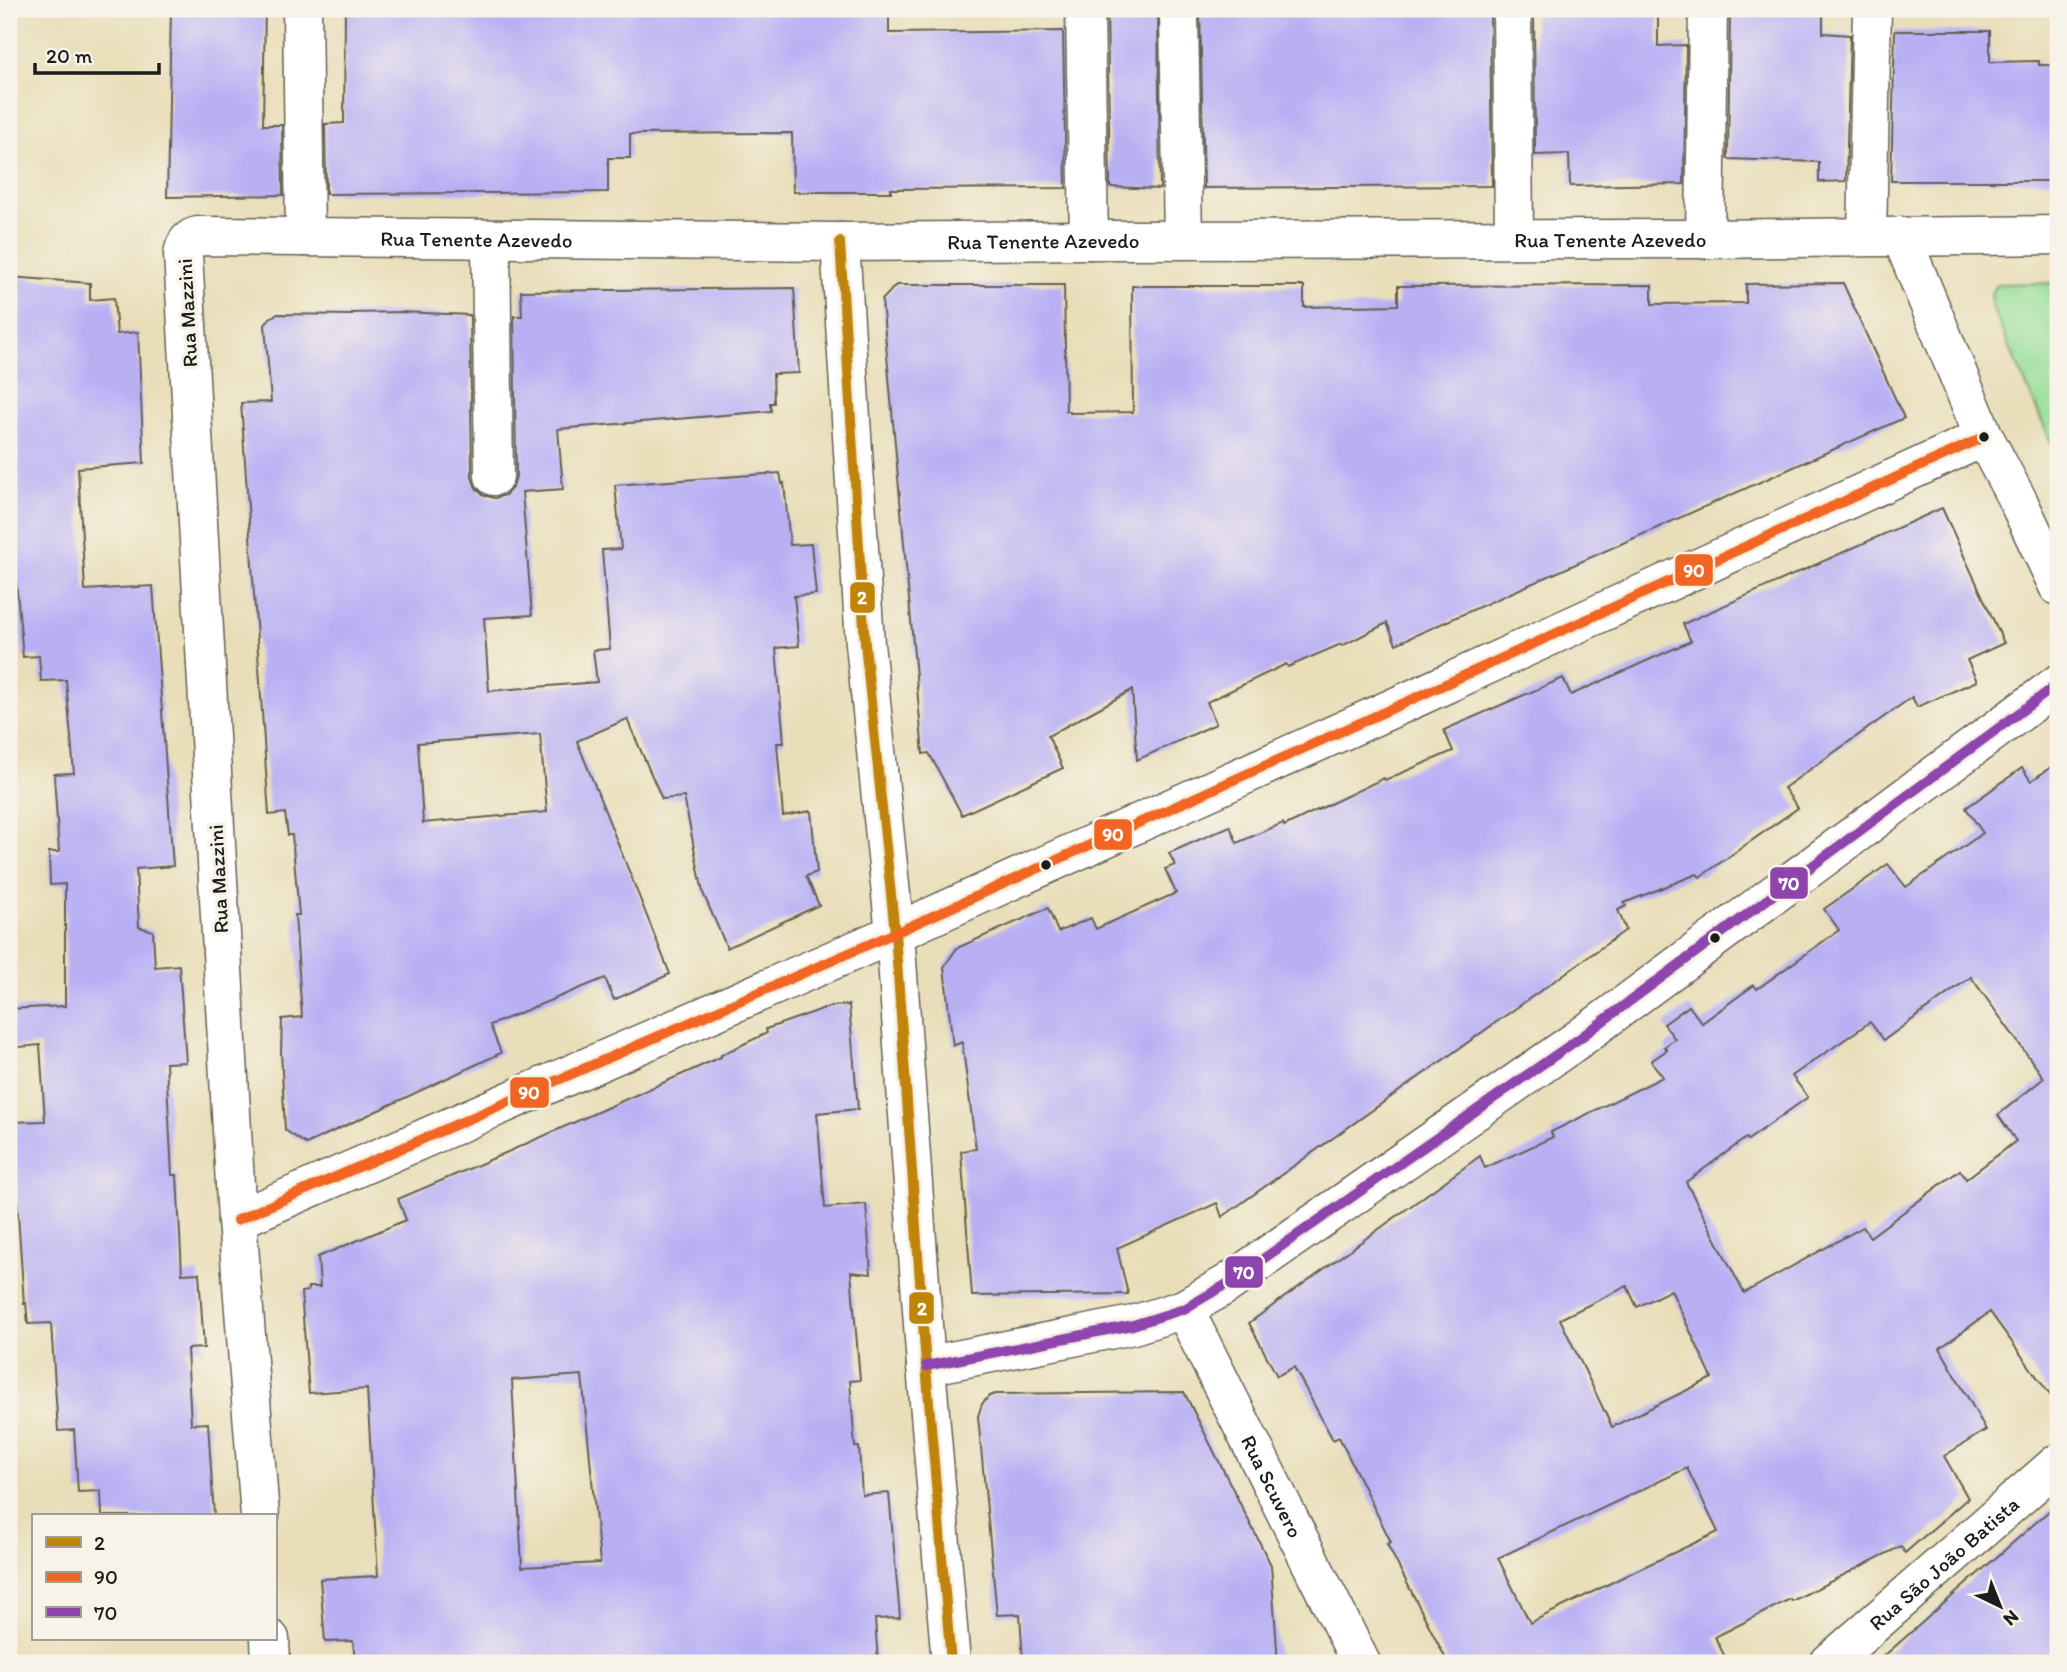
<svg xmlns="http://www.w3.org/2000/svg" width="2067" height="1672" viewBox="0 0 2067 1672" font-family="Itim,sans-serif">
	<rect width="100%" height="100%" fill="#f7f3e8"/>
	<filter id="ink" filterUnits="userSpaceOnUse"><feTurbulence type="fractalNoise" baseFrequency=".0143" numOctaves="2"/><feDisplacementMap in="SourceGraphic" scale="14" xChannelSelector="R" yChannelSelector="G"/><feConvolveMatrix kernelMatrix="1 2 1 2 8 2 1 2 1" color-interpolation-filters="sRGB"/></filter>
	<filter id="wash" filterUnits="userSpaceOnUse"><feTurbulence type="fractalNoise" baseFrequency=".00686" numOctaves="4" result="noise"/><feDisplacementMap in="SourceGraphic" scale="28" xChannelSelector="R" yChannelSelector="G"/><feGaussianBlur stdDeviation="1.57" result="paint"/><feColorMatrix in="noise" values="0 0 0 0 0 0 0 0 0 0 0 0 0 0 0 0 0 1.4 0 .05"/><feComposite in="paint" operator="in"/></filter>
	<g filter="url(#wash)">
		<rect width="100%" height="100%" fill="#e9deb9"/>
		<polygon fill="#96de98" stroke="#597d5a" stroke-width="2" points="2058,283 2058,458 1992,307 1991,293 1997,284"/>
		<g id="blocks">
			<g fill="#b9b0f4" fill-rule="evenodd">
				<polygon points="171,9 265,9 263,125 282,125 283,195 167,197"/>
				<polygon points="345,9 889,9 889,33 1063,31 1066,188 891,189 891,192 793,192 792,133 630,134 630,158 608,158 608,192 326,194 325,124 344,123"/>
				<polygon points="1107,9 1158,9 1160,189 1110,187"/>
				<polygon points="1200,9 1490,9 1492,186 1204,188"/>
				<polygon points="1534,9 1658,9 1658,46 1686,45 1684,184 1570,186 1569,154 1535,155"/>
				<polygon points="1730,9 1823,9 1823,33 1850,35 1846,181 1819,182 1819,162 1728,159"/>
				<polygon points="1895,31 1990,31 1990,62 2039,61 2039,65 2058,65 2058,181 1891,181"/>
				<polygon points="9,277 90,283 90,300 114,298 117,334 138,332 144,463 78,468 85,590 153,586 173,866 136,869 139,927 153,931 155,967 179,965 186,1062 166,1063 172,1175 177,1175 182,1274 199,1273 204,1348 187,1349 191,1424 208,1423 214,1516 102,1516 101,1491 78,1492 74,1430 58,1431 51,1323 28,1324 26,1303 24,1304 15,1169 9,1169 9,1122 45,1121 40,1045 9,1048 9,1009 65,1006 65,884 50,885 49,852 59,852 54,774 74,773 66,680 41,681 39,656 23,657 14,558 9,558"/>
				<polygon points="1843,283 1904,418 1396,644 1387,623 1342,646 1341,644 1288,667 1286,664 1207,702 1216,724 1137,760 1132,690 1048,736 1063,768 962,815 929,753 923,754 882,300 896,285 1064,285 1066,411 1070,411 1070,413 1133,412 1132,286 1304,286 1304,307 1398,305 1398,286 1652,285 1652,304 1746,303 1746,284"/>
				<path d="M794 288 799 373 773 374 774 403H770L771 411 558 429 563 489 522 492 532 615 484 618 489 691 597 682 593 650 610 649 602 550 621 549 615 485 780 473 782 484 784 483 790 545 811 544 816 594 794 596 799 646 776 648 784 743H777L783 816 811 811 817 872 806 876 819 905 727 948 703 893 684 797 662 799 627 719 577 741 670 974 614 1000 605 978 490 1025 501 1053 306 1144 285 1130 281 1051 282 1019 302 1017 295 915H299L292 835H288L285 813 269 815 241 403 271 402 265 325 270 318 277 314 352 315V313L401 312 470 315 472 477 476 488 483 495 495 498 505 495 513 487 516 476 514 316H522L521 291ZM540 734 547 812 423 823 418 743Z"/>
				<polygon points="1942,508 2004,643 1967,660 1977,681 1917,707 1912,697 1784,788 1798,808 1700,877 1697,874 1624,903 1626,906 1618,910 1626,930 1222,1217 1217,1203 1117,1248 1128,1294 972,1296 961,1151 976,1149 962,1042 953,1046 944,967 957,948 1048,908 1058,932 1091,918 1096,929 1176,893 1165,869 1175,865 1169,853 1230,826 1237,843 1283,823 1284,826 1384,778 1385,780 1453,751 1444,730 1563,678 1571,695 1691,641 1683,624"/>
				<path d="M2058 762V1406L1990 1312 1940 1348 1986 1430 1944 1456 1968 1498 1905 1553 1901 1546 1792 1601 1790 1599 1715 1637 1728 1663H1448L1387 1544 1391 1542 1339 1437 1333 1440 1294 1367 1277 1376 1249 1323 1480 1156 1485 1168 1553 1137 1551 1132 1663 1077 1651 1061 1667 1050 1664 1047 1675 1039 1664 1024 1689 1006 1702 1023 1754 985 1757 989 1839 930 1824 909 1888 864 1906 887 1983 833 1966 808 2022 768 2031 781ZM1971 977 2044 1078 1998 1115 2016 1141 1966 1179 1960 1170 1870 1237 1863 1227 1744 1293 1686 1182 1746 1138 1748 1140 1808 1097 1792 1076 1870 1022 1884 1040ZM1627 1286 1637 1307 1671 1290 1712 1378 1612 1427 1560 1319ZM1687 1468 1718 1532 1637 1570 1530 1623 1498 1558Z"/>
				<path d="M849 1005 858 1109 817 1113 825 1208 866 1204 871 1274 851 1272 860 1380 850 1381 855 1447H859L862 1495 889 1493 900 1618 875 1619 878 1663H400V1660L355 1663 353 1641 325 1642 320 1579 378 1576 367 1389 309 1393 301 1292 308 1291V1287H320L318 1257 406 1220 398 1199 485 1162 721 1057V1055L767 1033 766 1029 831 1006ZM582 1375 600 1563 522 1567 512 1380Z"/>
				<polygon points="1184,1392 1271,1565 1278,1663 1023,1663 1020,1614 997,1615 978,1416 982,1404 989,1396 995,1394"/>
				<polygon points="2058,1503 2058,1663 1876,1663 1965,1585"/>
			</g>
		</g>
	</g>
	<g filter="url(#ink)">
		<use href="#blocks" fill-opacity="0" stroke="#646053" stroke-width="2"/>
		<g fill="none" stroke-linecap="round" stroke-linejoin="round">
			<defs>
				<g id="minor">
					<polyline points="302,9 305,237"/>
					<polyline points="1085,9 1089,240"/>
					<polyline points="1512,9 1514,239"/>
					<polyline points="1179,14 1183,240"/>
					<polyline points="1867,236 1872,9"/>
					<polyline points="1901,236 1984,437 2018,501 2058,586"/>
					<polyline points="1705,239 1708,9"/>
					<polyline points="491,240 494,476"/>
					<polyline points="840,242 865,644 895,933 926,1366 951,1663"/>
					<polyline points="237,1220 895,933 1413,699 1984,437"/>
					<path id="s1" d="M1184 1309 1361 1663"/>
					<polyline points="926,1366 1133,1325 1184,1309 1227,1284 1580,1038 2058,684"/>
					<path id="s2" d="M260 1516 237 1220 183 254C185 244 188 238 198 236L840 242 1089 240 1705 239 2058 235"/>
					<polyline points="270,1639 271,1663"/>
					<path id="s3" d="M1829 1663 2058 1463"/>
				</g>
			</defs>
			<use href="#minor" stroke="#646053" stroke-width="41"/>
			<use href="#minor" stroke="#fff" stroke-width="38"/>
			<defs>
				<polyline id="bus-1" points="840,242 865,644 895,933 926,1366 951,1663"/>
				<polyline id="bus-2" points="237,1220 895,933 1413,699 1984,437"/>
				<polyline id="bus-3" points="926,1366 1133,1325 1184,1309 1227,1284 1580,1038 2058,684"/>
			</defs>
			<use href="#bus-1" stroke="#f7f3e8" stroke-width="16"/>
			<use href="#bus-2" stroke="#f7f3e8" stroke-width="16"/>
			<use href="#bus-3" stroke="#f7f3e8" stroke-width="16"/>
			<use href="#bus-1" stroke="#c08407" stroke-width="10"/>
			<use href="#bus-2" stroke="#f26522" stroke-width="10"/>
			<use href="#bus-3" stroke="#8e44ad" stroke-width="10"/>
		</g>
	</g>
	<g fill="#1c1c1c" stroke="#f7f3e8" stroke-width="2.5">
		<circle cx="1984" cy="437" r="6"/>
		<circle cx="1046" cy="865" r="6"/>
		<circle cx="1715" cy="938" r="6"/>
	</g>
	<g text-anchor="middle" dominant-baseline="central" stroke-width="7" stroke-linejoin="round" paint-order="stroke">
		<g font-size="21" fill="#1c1c1c" stroke="#f7f3e8">
			<text stroke="none"><textPath href="#s2" startOffset="1568">Rua Tenente Azevedo</textPath></text>
			<text stroke="none"><textPath href="#s2" startOffset="2702">Rua Tenente Azevedo</textPath></text>
			<text stroke="none"><textPath href="#s2" startOffset="2135">Rua Tenente Azevedo</textPath></text>
			<text transform="translate(187 313) rotate(-93)">Rua Mazzini</text>
			<text transform="translate(218 879) rotate(-93)">Rua Mazzini</text>
			<text stroke="none"><textPath href="#s1" startOffset="198">Rua Scuvero</textPath></text>
			<text stroke="none"><textPath href="#s3" startOffset="152">Rua São João Batista</textPath></text>
		</g>
	</g>
	<g stroke="#f7f3e8" stroke-width="2.5">
		<rect x="1674" y="553" width="40" height="34" rx="7" fill="#f26522"/>
		<rect x="849" y="581" width="27" height="33" rx="7" fill="#c08407"/>
		<rect x="1093" y="818" width="40" height="33" rx="7" fill="#f26522"/>
		<rect x="1769" y="866" width="40" height="34" rx="7" fill="#8e44ad"/>
		<rect x="509" y="1076" width="41" height="33" rx="7" fill="#f26522"/>
		<rect x="1224" y="1255" width="40" height="34" rx="7" fill="#8e44ad"/>
		<rect x="908" y="1291" width="27" height="34" rx="7" fill="#c08407"/>
	</g>
	<g font-size="19" text-anchor="middle" font-weight="bold" fill="#fff">
		<text x="1694" y="577">90</text>
		<text x="862" y="604">2</text>
		<text x="1113" y="841">90</text>
		<text x="1789" y="890">70</text>
		<text x="529" y="1099">90</text>
		<text x="1244" y="1279">70</text>
		<text x="922" y="1315">2</text>
	</g>
	<rect width="2067" height="1672" fill="none" stroke="#f7f3e8" stroke-width="35"/>
	<rect x="32" y="1514" width="245" height="126" fill="#f7f3e8" stroke="#9f9d96" stroke-width="2"/>
	<rect x="46" y="1537" width="35" height="10" fill="#c08407" stroke="#9f9d96" stroke-width="2"/>
	<text x="94" y="1550" font-size="21" fill="#1c1c1c">2</text>
	<rect x="46" y="1572" width="35" height="10" fill="#f26522" stroke="#9f9d96" stroke-width="2"/>
	<text x="94" y="1584" font-size="21" fill="#1c1c1c">90</text>
	<rect x="46" y="1607" width="35" height="10" fill="#8e44ad" stroke="#9f9d96" stroke-width="2"/>
	<text x="94" y="1620" font-size="21" fill="#1c1c1c">70</text>
	<g transform="translate(2000 1606) rotate(137)" stroke="#f7f3e8" stroke-width="5" paint-order="stroke">
	<path d="M0-5L12 26L0 18L-12 26Z" fill="#1c1c1c"/>
	<text y="-10" font-size="19" font-weight="bold" text-anchor="middle" fill="#1c1c1c">N</text>
	</g>
	<path d="M35 63v10h124v-10" fill="none" stroke="#1c1c1c" stroke-width="3.5"/>
	<text x="46" y="63" font-size="21" fill="#1c1c1c" stroke="#f7f3e8" stroke-width="5" paint-order="stroke">20 m</text>
</svg>
